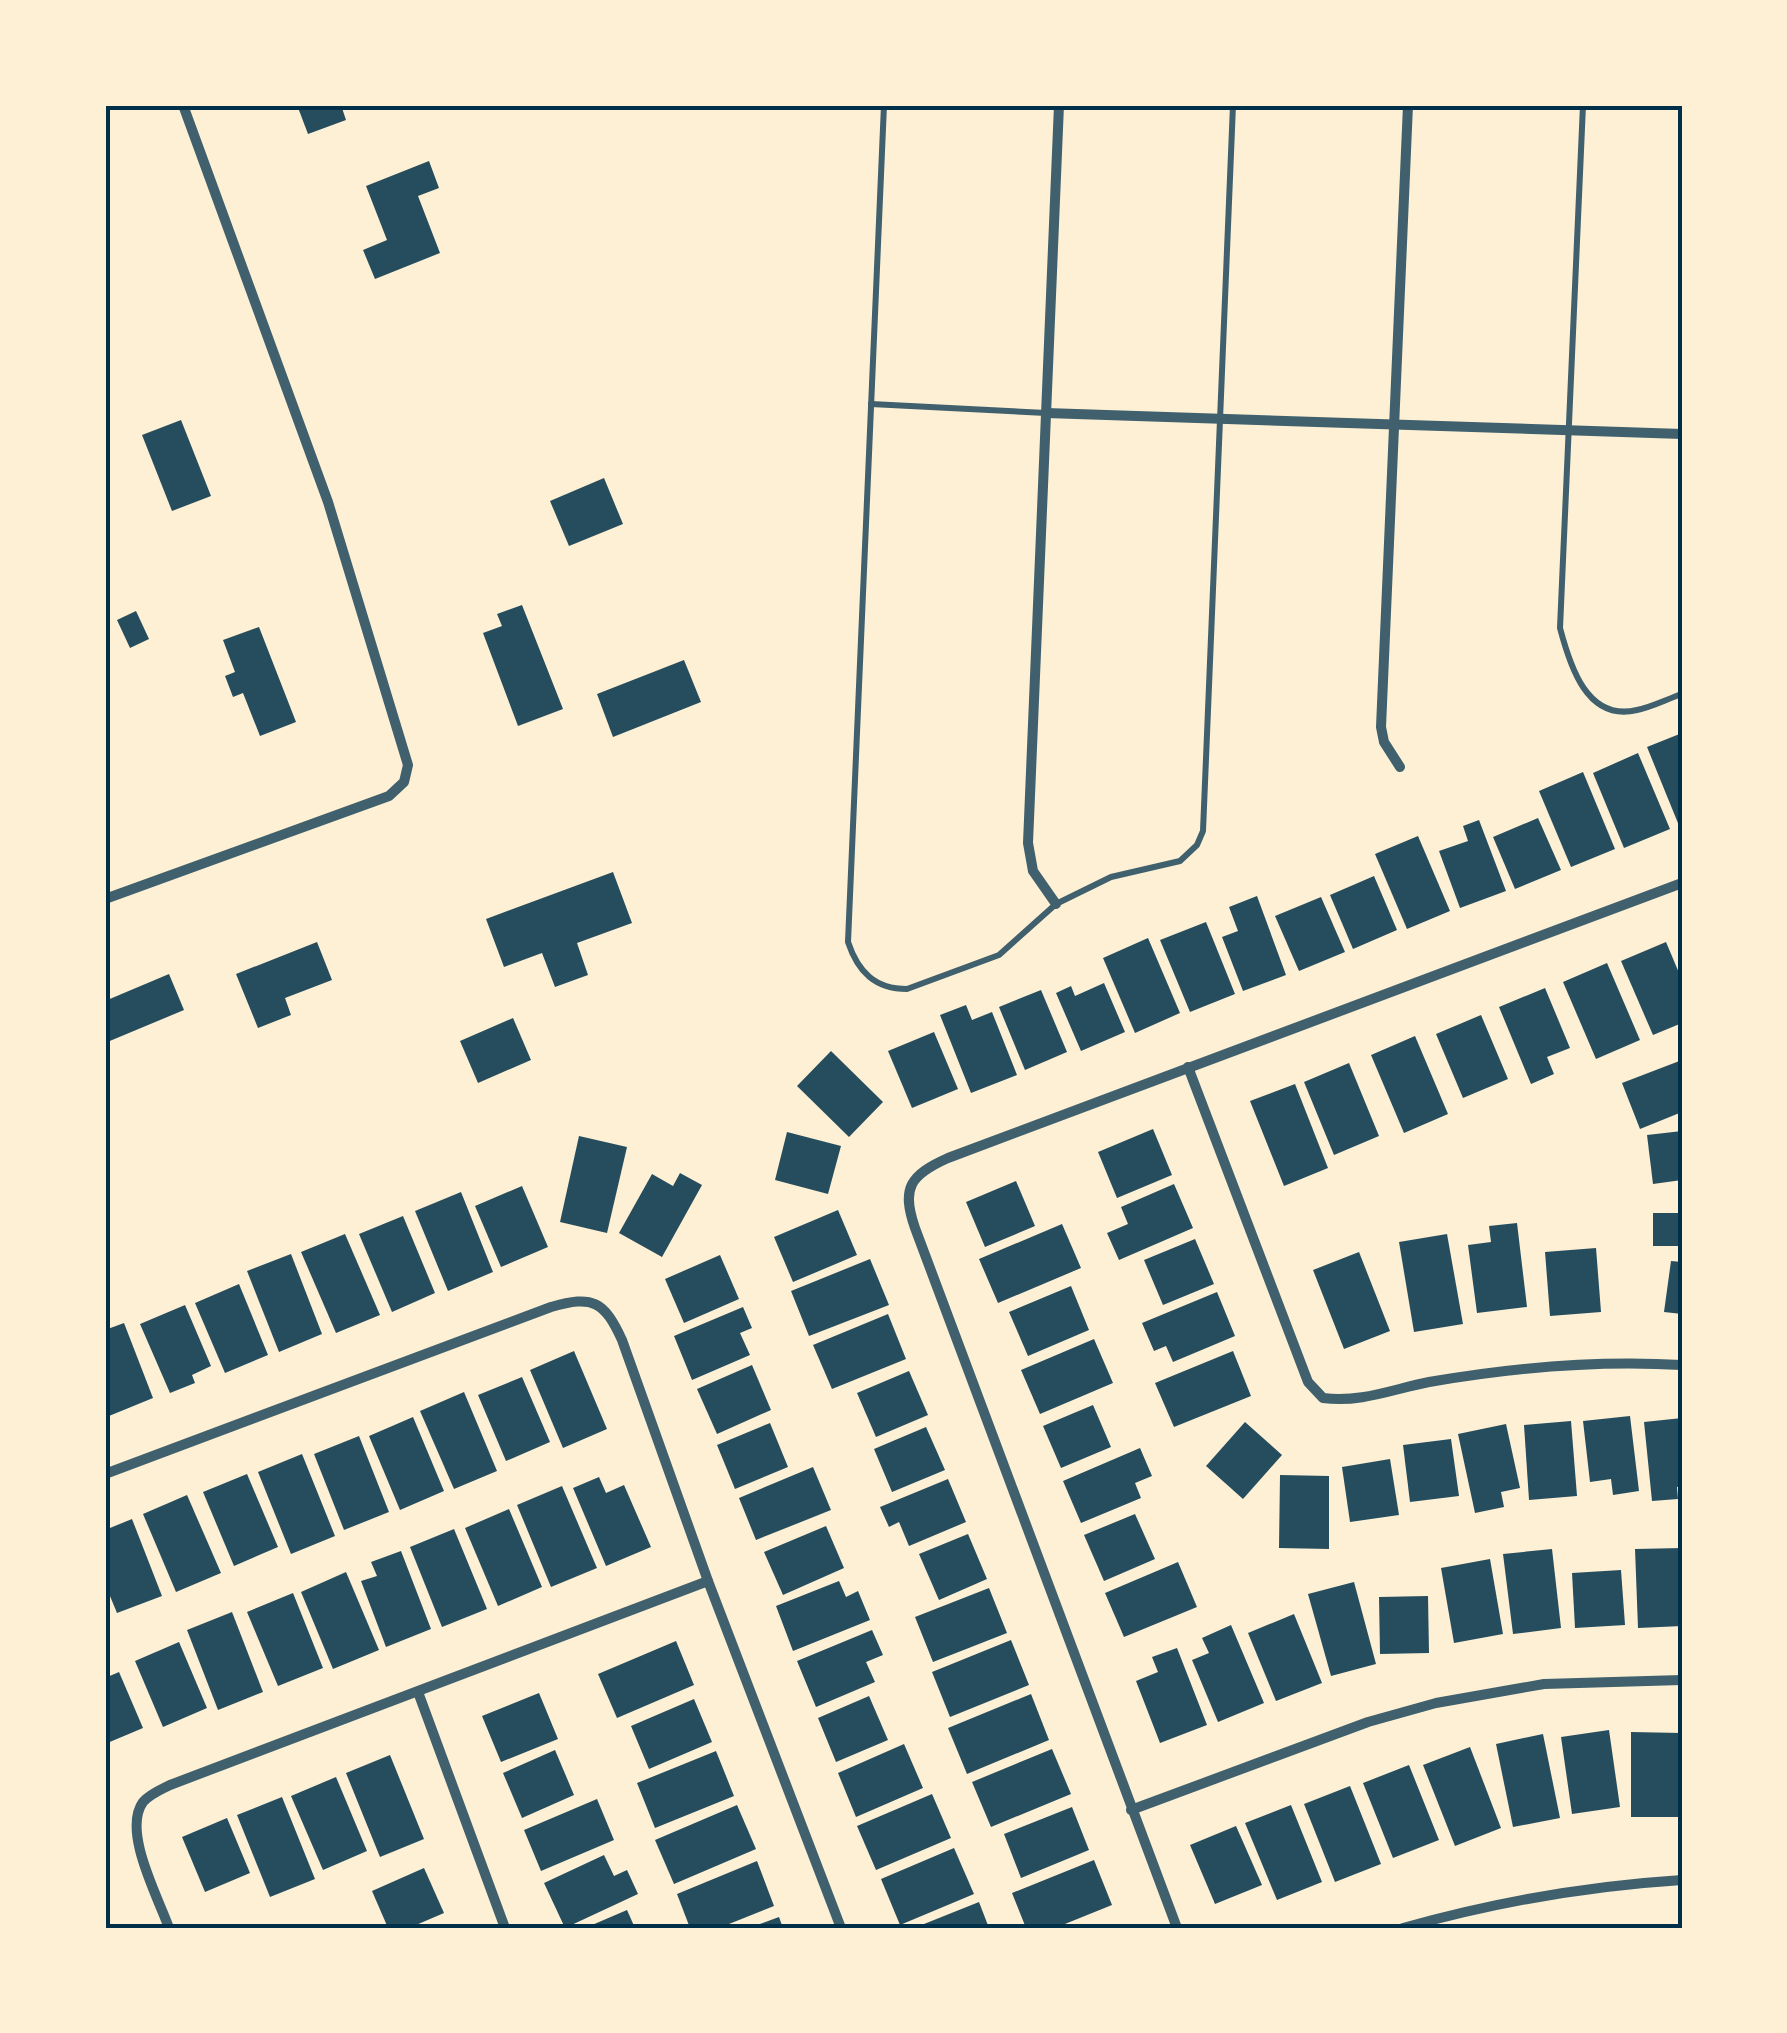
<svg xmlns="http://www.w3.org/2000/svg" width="1787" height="2033" viewBox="0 0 1787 2033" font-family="'Work Sans',sans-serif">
	<rect width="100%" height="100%" fill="#fdf0d5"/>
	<g fill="#264d5e">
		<polygon points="297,105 341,105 346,120 308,134"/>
		<polygon points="429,161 439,188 418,196 440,253 375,279 363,250 387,240 366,186"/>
		<polygon points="181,420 211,496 172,511 142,435"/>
		<polygon points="604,478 623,524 569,546 550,501"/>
		<polygon points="522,605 563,709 518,726 483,633 502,626 497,614"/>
		<polygon points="136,611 149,639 130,648 117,620"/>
		<polygon points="259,627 296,722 260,736 243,693 233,697 225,676 235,672 223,640"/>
		<polygon points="684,660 701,702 613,737 597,694"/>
		<polygon points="1682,733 1682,833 1647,747"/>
		<polygon points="1638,753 1670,829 1624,848 1593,773"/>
		<polygon points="1583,772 1615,849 1571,867 1539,791"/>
		<polygon points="1538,818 1561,870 1515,889 1493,837"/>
		<polygon points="1479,820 1506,891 1460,908 1439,851 1468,841 1463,826"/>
		<polygon points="1418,836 1450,911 1407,929 1375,854"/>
		<polygon points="613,872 632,923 577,943 588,975 555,987 542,953 504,967 486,919"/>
		<polygon points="1374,876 1397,930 1353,949 1330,895"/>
		<polygon points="1257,896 1286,975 1243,991 1222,937 1238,931 1229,907"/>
		<polygon points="1321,897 1345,952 1299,971 1275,916"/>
		<polygon points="1206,922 1235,994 1190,1012 1160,940"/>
		<polygon points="1148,938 1180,1013 1135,1033 1103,958"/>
		<polygon points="317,942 332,980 285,998 291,1015 258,1028 236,974"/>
		<polygon points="1666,942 1682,980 1682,1023 1653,1035 1621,961"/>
		<polygon points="1607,963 1640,1040 1596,1059 1563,982"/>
		<polygon points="169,974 184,1010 105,1043 105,1001"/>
		<polygon points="1104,983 1125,1032 1081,1051 1056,993 1071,986 1075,996"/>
		<polygon points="1545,988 1570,1048 1547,1057 1554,1074 1531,1084 1499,1007"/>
		<polygon points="1041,990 1067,1052 1025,1070 999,1007"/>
		<polygon points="966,1005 972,1020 992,1012 1017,1075 971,1093 940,1015"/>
		<polygon points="1481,1015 1508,1079 1463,1098 1436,1034"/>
		<polygon points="513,1018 531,1060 478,1083 460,1041"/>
		<polygon points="934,1032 958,1089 912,1108 888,1051"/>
		<polygon points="1415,1036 1448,1114 1404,1133 1371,1055"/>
		<polygon points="831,1051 883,1102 849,1137 797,1086"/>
		<polygon points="1682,1060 1682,1112 1640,1129 1622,1083"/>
		<polygon points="1349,1063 1379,1136 1334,1155 1304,1082"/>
		<polygon points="1295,1084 1328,1168 1284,1186 1250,1101"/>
		<polygon points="1153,1129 1172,1175 1117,1198 1098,1152"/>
		<polygon points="1682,1131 1682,1180 1653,1184 1647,1135"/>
		<polygon points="787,1132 841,1146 828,1194 775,1180"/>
		<polygon points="579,1136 627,1147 607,1233 560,1222"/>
		<polygon points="680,1173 702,1185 662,1257 619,1233 652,1174 673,1186"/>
		<polygon points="1016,1181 1035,1226 985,1247 966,1202"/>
		<polygon points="1174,1184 1193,1228 1119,1260 1107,1233 1128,1224 1121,1207"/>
		<polygon points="522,1186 548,1247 501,1267 475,1206"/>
		<polygon points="461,1192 493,1272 448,1291 415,1211"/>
		<polygon points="838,1210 857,1255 793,1282 774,1237"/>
		<rect x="1653" y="1213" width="29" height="33"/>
		<polygon points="403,1216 435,1293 392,1312 359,1234"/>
		<polygon points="1517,1223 1527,1307 1477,1313 1468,1245 1491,1242 1489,1226"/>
		<polygon points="1062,1224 1081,1268 998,1303 979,1259"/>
		<polygon points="345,1234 380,1315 336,1333 301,1252"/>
		<polygon points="1447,1234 1463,1324 1414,1332 1399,1242"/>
		<polygon points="1195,1239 1214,1284 1163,1305 1144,1260"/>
		<polygon points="1596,1248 1601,1312 1550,1316 1545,1252"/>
		<polygon points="1359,1252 1390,1331 1344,1349 1313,1270"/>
		<polygon points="291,1254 322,1334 279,1352 247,1271"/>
		<polygon points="720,1255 739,1299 684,1323 665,1279"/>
		<polygon points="870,1259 889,1305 809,1336 791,1291"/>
		<polygon points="1671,1261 1682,1262 1682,1314 1664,1312"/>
		<polygon points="239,1284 268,1355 225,1373 195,1303"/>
		<polygon points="1071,1286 1089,1330 1028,1356 1009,1312"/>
		<polygon points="1217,1292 1235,1336 1173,1362 1166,1346 1154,1351 1142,1323"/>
		<polygon points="185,1305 211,1366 192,1375 195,1383 170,1393 140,1324"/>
		<polygon points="743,1307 752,1328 740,1333 750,1355 692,1380 674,1336"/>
		<polygon points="888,1314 906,1359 832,1389 813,1345"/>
		<polygon points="124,1323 153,1398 109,1416 105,1405 105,1330"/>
		<polygon points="1094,1339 1113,1383 1040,1414 1021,1370"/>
		<polygon points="574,1351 607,1429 563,1448 530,1370"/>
		<polygon points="1233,1351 1251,1396 1174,1427 1155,1383"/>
		<polygon points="752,1365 771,1410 717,1434 697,1389"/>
		<polygon points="909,1371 928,1415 876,1437 857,1393"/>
		<polygon points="522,1377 550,1442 506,1461 478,1395"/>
		<polygon points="464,1392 497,1471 454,1489 420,1411"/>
		<polygon points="1093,1405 1111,1447 1061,1468 1043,1426"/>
		<polygon points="1630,1416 1639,1491 1613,1495 1611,1479 1590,1482 1583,1421"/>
		<polygon points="413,1417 444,1491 400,1510 369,1436"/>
		<polygon points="1682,1418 1682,1486 1677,1487 1678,1499 1652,1501 1644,1422"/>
		<polygon points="1571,1421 1577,1496 1529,1500 1524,1425"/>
		<polygon points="1245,1422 1282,1455 1243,1499 1206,1466"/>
		<polygon points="770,1423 788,1467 735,1489 717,1445"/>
		<polygon points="1506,1424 1520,1488 1501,1492 1504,1507 1475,1513 1458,1434"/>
		<polygon points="926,1427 945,1470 892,1492 874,1449"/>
		<polygon points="359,1436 389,1512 344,1530 314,1454"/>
		<polygon points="1451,1439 1459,1496 1410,1502 1403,1445"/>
		<polygon points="1140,1448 1152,1476 1135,1483 1141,1498 1081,1523 1063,1481"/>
		<polygon points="302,1454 335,1536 291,1554 258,1472"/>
		<polygon points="1390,1459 1399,1515 1350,1522 1342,1467"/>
		<polygon points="813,1467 831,1510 756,1540 739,1498"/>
		<polygon points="247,1474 278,1547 234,1566 203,1492"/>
		<polygon points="1280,1475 1329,1476 1329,1549 1279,1548"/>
		<polygon points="599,1477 606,1493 624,1485 651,1547 606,1566 573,1488"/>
		<polygon points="948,1479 966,1522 909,1546 899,1522 889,1527 880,1507"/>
		<polygon points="562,1486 597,1568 551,1587 517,1505"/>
		<polygon points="187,1495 221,1573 176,1592 143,1514"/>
		<polygon points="509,1509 542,1587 498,1606 465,1528"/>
		<polygon points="1135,1514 1155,1559 1104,1581 1084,1535"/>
		<polygon points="132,1519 162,1596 117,1613 105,1584 105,1530"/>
		<polygon points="826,1526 844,1568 783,1595 764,1552"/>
		<polygon points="454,1529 487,1609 442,1627 410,1547"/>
		<polygon points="968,1534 987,1579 939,1600 919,1554"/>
		<polygon points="1682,1548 1682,1626 1638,1628 1635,1549"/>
		<polygon points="1552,1549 1561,1628 1513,1634 1503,1554"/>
		<polygon points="401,1551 431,1629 386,1647 361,1581 377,1576 371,1562"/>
		<polygon points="1490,1559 1503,1634 1454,1643 1441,1568"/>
		<polygon points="1178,1562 1197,1607 1124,1637 1105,1593"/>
		<polygon points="1621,1570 1625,1625 1575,1628 1572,1573"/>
		<polygon points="346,1572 379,1650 333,1669 301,1592"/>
		<polygon points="839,1581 846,1597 858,1591 870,1620 793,1651 776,1606"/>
		<polygon points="1354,1582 1376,1664 1331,1676 1308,1594"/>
		<polygon points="989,1588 1007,1633 933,1662 915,1617"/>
		<polygon points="293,1593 323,1668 278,1686 247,1612"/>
		<polygon points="1428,1596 1429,1653 1380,1654 1379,1597"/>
		<polygon points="232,1612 263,1692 218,1710 187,1630"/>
		<polygon points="1294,1614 1322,1683 1276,1701 1248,1633"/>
		<polygon points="1231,1625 1264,1703 1218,1722 1192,1660 1209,1653 1202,1638"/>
		<polygon points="872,1630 883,1655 866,1662 875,1682 816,1707 797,1661"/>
		<polygon points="1011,1640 1029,1685 950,1717 932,1672"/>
		<polygon points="676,1641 694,1685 617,1718 598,1674"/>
		<polygon points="179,1642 207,1708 163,1727 135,1661"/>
		<polygon points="1177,1648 1207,1725 1160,1743 1136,1681 1158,1672 1152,1657"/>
		<polygon points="119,1672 143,1728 105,1744 105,1678"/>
		<polygon points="539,1693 558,1739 501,1762 482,1716"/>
		<polygon points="1031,1694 1049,1740 967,1774 948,1728"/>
		<polygon points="869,1696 888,1740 836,1762 818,1718"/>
		<polygon points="694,1699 712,1742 649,1769 631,1726"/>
		<polygon points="1609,1730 1620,1807 1572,1814 1561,1737"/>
		<polygon points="1631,1732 1681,1733 1681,1817 1631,1817"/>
		<polygon points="1543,1734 1560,1818 1513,1827 1496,1744"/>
		<polygon points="904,1744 923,1788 856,1817 838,1773"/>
		<polygon points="1470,1747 1501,1828 1455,1846 1423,1765"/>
		<polygon points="1052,1749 1071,1794 991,1827 972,1782"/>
		<polygon points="555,1750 574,1795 522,1818 503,1773"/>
		<polygon points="716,1751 734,1796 655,1828 637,1783"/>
		<polygon points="390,1755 424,1839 380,1857 346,1773"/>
		<polygon points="1409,1765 1439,1840 1393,1858 1363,1783"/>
		<polygon points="336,1777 367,1851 323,1870 291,1796"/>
		<polygon points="1350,1786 1381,1864 1335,1882 1304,1804"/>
		<polygon points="932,1794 951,1838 876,1870 857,1826"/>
		<polygon points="282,1797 315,1879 270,1897 237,1815"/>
		<polygon points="597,1799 614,1840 541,1871 524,1830"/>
		<polygon points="737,1805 756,1849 674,1884 655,1840"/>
		<polygon points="1291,1805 1322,1882 1277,1900 1245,1823"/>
		<polygon points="1072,1807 1089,1850 1021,1878 1004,1834"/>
		<polygon points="227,1818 250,1873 205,1892 182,1837"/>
		<polygon points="1236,1826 1262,1885 1215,1904 1190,1845"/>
		<polygon points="954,1848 974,1894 900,1925 881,1879"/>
		<polygon points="604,1855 614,1876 627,1870 638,1894 565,1928 544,1883"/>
		<polygon points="1094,1860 1112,1905 1055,1928 1026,1928 1012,1893"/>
		<polygon points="757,1861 774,1906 719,1928 690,1928 677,1894"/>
		<polygon points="424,1868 444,1913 409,1928 388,1928 372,1891"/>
		<polygon points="979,1902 989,1928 914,1928"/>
		<polygon points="627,1910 635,1928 585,1928"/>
		<polygon points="779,1917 783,1928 749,1928"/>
	</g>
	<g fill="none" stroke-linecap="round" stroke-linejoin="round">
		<g stroke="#3f606c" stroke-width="6">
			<path d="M884 105 848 942C858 972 875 989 907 989L999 955 1056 904 1111 877 1180 861 1197 845 1203 831 1233 105"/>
			<path d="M1583 105 1560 628C1570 666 1587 722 1637 710 1652 707 1667 699 1682 694"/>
			<polyline points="871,404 1046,413"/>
		</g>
		<g stroke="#3f606c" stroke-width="10">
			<polyline points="1046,413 1682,434"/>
			<polyline points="1400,767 1384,742 1381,727 1408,105"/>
			<polyline points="105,899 389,796 404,782 408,765 328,502 183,105"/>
			<polyline points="1056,904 1033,871 1028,843 1059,105"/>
			<path d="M1188 1067 1308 1382 1323 1398C1361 1403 1393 1389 1429 1382 1510 1368 1599 1360 1682 1365"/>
			<path d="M105 1474 551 1307C593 1295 604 1301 622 1340L708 1581 841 1928"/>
			<polyline points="418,1692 505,1928"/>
			<polyline points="1131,1810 1368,1722 1436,1703 1544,1684 1682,1680"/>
			<path d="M169 1928C158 1897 122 1831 143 1802 150 1794 160 1790 170 1785L708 1581"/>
			<path d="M1177 1928 915 1228C901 1188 910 1175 948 1158L1682 883"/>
			<path d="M1403 1928C1495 1902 1587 1886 1682 1880"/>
		</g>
	</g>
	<rect width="1787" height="2033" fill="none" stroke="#fdf0d5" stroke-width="215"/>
	<rect x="108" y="108" width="1572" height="1818" fill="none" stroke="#003049" stroke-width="4"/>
</svg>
